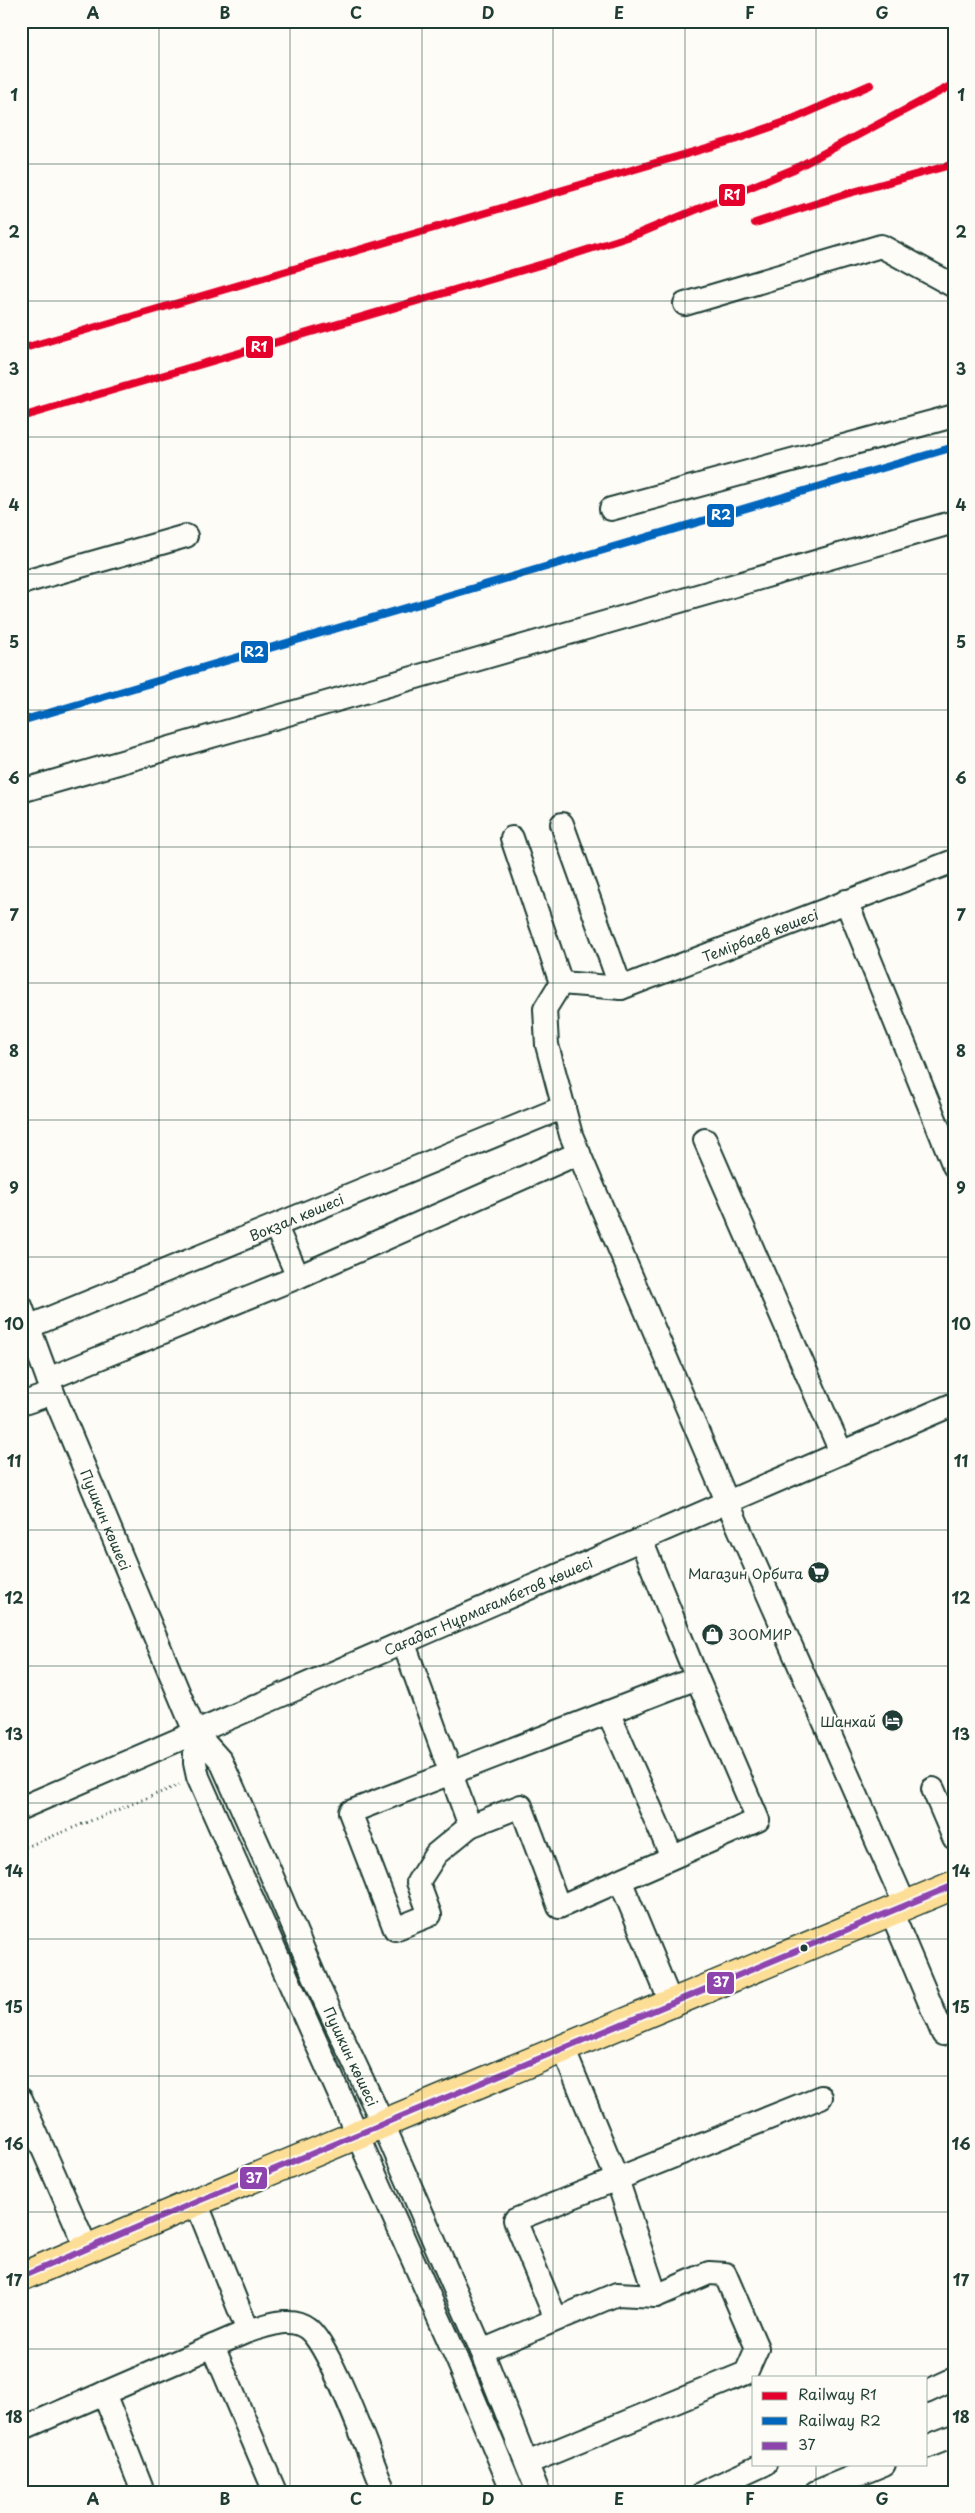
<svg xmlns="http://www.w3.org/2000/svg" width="975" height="2513" viewBox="0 0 975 2513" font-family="'Playpen Sans',sans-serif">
	<rect width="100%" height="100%" fill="#fdfcf7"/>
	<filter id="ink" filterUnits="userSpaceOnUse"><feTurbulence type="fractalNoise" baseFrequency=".02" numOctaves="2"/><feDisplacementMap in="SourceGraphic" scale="10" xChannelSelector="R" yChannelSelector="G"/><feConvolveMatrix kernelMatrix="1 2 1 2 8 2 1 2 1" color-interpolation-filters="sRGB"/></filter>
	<g filter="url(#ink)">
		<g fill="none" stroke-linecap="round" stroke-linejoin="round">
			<defs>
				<g id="minor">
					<polyline points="685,304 881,246 954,286"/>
					<polyline points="611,509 954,416"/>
					<polyline points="21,583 186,536"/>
					<polyline points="21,791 954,522"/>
					<polyline points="562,824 621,988"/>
					<polyline points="512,838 561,983"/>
					<polyline points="846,901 954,1166"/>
					<polyline points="561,983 545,1009 547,1045 571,1135 727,1501 905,1905"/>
					<path id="s1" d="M561 983 621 988 954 861"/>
					<polyline points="705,1140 841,1452"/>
					<polyline points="276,1227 298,1277"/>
					<path id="s2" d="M21 1306 53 1393 195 1732 221 1761 263 1855 321 1992 383 2124 482 2351 538 2492"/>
					<path id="s3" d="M28 1327 564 1107"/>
					<polyline points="48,1379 298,1277 579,1153"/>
					<polyline points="21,1404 53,1393"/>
					<polyline points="404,1644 470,1826 436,1854 418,1882 430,1915 395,1929 350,1812 697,1678"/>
					<polyline points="608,1712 672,1857"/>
					<polyline points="195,1732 195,1763 198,1777 458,2361 513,2492"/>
					<polyline points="933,1789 954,1838"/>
					<path id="s4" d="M21 1808 954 1404"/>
					<polyline points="470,1826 521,1806 559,1907 758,1820 697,1678 641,1540"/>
					<polyline points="620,1880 671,2003"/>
					<polyline points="891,1911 943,2034"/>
					<polyline points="563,2048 617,2179 656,2296"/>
					<polyline points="21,2099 87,2249"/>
					<path d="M196 2202 248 2331C267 2326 290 2315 307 2328 330 2344 368 2452 381 2483L383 2492"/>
					<polyline points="556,2319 515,2220 821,2097"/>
					<polyline points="213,2346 275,2492"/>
					<polyline points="482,2351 617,2294 656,2296 709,2273 725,2274 757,2348 746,2373 527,2463"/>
					<polyline points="926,2392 954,2379"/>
					<polyline points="104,2393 143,2492"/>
					<polyline points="21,2429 248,2331"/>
					<polyline points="926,2447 954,2436"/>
					<polyline points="704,2492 765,2464"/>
					<polyline points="816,2492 884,2464"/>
				</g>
				<polyline id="major" points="21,2277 196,2202 954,1885"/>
			</defs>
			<use href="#minor" stroke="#1f3d34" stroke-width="26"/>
			<use href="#major" stroke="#1f3d34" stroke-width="31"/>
			<polyline stroke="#1f3d34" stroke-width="3" stroke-dasharray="1 4" stroke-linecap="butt" points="21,1849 179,1785"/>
			<use href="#minor" stroke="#fdfcf7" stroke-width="22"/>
			<use href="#major" stroke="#fdde96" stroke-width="28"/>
			<defs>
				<polyline id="bus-1" points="21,2277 196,2202 954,1885"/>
			</defs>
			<use href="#bus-1" stroke="#fdfcf7" stroke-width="10"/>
			<use href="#bus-1" stroke="#8e44ad" stroke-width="6"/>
			<defs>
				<g id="rail-1">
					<polyline points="755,223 846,194 954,164"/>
					<polyline points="21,349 734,140 788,121 870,85"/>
					<polyline points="21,417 543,264 640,233 794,169 954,84"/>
				</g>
				<polyline id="rail-2" points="21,721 954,447"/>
			</defs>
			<use href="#rail-1" stroke="#fdfcf7" stroke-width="11"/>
			<use href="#rail-2" stroke="#fdfcf7" stroke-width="11"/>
			<use href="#rail-1" stroke="#e4002b" stroke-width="8"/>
			<use href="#rail-2" stroke="#0065bd" stroke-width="8"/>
		</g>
	</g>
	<path fill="none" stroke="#1f3d34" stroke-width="1" stroke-opacity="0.55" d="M159 21V2492M290 21V2492M422 21V2492M553 21V2492M685 21V2492M816 21V2377M21 164H954M21 301H954M21 437H954M21 574H954M21 710H954M21 847H954M21 983H954M21 1120H954M21 1257H954M21 1393H954M21 1530H954M21 1666H954M21 1803H954M21 1939H954M21 2076H954M21 2212H954M21 2349H954M816 2464V2492"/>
	<defs>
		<symbol id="supermarket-disc" viewBox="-11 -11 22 22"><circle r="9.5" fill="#1f3d34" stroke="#fdfcf7"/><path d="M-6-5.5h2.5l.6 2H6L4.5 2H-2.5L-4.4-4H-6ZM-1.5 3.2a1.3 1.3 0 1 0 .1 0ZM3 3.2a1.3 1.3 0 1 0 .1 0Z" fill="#fff"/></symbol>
		<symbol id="shop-disc" viewBox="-11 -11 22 22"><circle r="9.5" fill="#1f3d34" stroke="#fdfcf7"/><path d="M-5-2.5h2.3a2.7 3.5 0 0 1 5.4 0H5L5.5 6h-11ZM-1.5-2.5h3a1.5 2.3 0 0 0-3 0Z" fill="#fff"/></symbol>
		<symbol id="hotel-disc" viewBox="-11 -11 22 22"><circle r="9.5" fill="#1f3d34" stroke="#fdfcf7"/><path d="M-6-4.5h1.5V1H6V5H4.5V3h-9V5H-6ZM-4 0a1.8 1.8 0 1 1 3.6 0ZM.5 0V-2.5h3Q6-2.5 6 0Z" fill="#fff"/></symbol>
	</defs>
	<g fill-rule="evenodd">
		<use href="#supermarket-disc" x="806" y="1560" width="25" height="25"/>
		<use href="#shop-disc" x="700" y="1622" width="25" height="25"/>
		<use href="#hotel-disc" x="880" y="1708" width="25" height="25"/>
	</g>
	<circle fill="#1f3d34" stroke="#fdfcf7" stroke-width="2" cx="804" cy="1948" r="4.5"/>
	<g text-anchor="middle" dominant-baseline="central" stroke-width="4.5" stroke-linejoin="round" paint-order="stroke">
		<g font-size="14" fill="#1f3d34" stroke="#fdfcf7">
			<text stroke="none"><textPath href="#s1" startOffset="209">Темірбаев көшесі</textPath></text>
			<text stroke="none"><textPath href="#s3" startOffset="290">Вокзал көшесі</textPath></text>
			<text stroke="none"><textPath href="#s2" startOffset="230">Пушкин көшесі</textPath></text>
			<text stroke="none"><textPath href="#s4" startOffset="509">Сағадат Нұрмағамбетов көшесі</textPath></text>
			<text stroke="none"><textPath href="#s2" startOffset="822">Пушкин көшесі</textPath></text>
		</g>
		<g font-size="14" fill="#1f3d34" stroke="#fdfcf7" text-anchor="end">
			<text x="803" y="1573">Магазин Орбита</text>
			<text x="729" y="1634" text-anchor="start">ЗООМИР</text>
			<text x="876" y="1721">Шанхай</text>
		</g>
	</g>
	<g stroke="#fdfcf7" stroke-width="2">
		<rect x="718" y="183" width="28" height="24" rx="5" fill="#e4002b"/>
		<rect x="245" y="335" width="29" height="24" rx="5" fill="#e4002b"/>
		<rect x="706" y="503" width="29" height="25" rx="5" fill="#0065bd"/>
		<rect x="240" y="640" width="29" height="24" rx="5" fill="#0065bd"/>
		<rect x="706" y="1971" width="29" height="24" rx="5" fill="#8e44ad"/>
		<rect x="239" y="2166" width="29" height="24" rx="5" fill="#8e44ad"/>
	</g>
	<g font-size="14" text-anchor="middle" font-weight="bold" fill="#fff">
		<text x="732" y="200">R1</text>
		<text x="259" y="352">R1</text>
		<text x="721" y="520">R2</text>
		<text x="254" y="657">R2</text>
		<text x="721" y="1987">37</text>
		<text x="254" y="2183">37</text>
	</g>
	<rect width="975" height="2513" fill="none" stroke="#fdfcf7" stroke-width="55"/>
	<rect x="752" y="2376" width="175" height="90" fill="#fdfcf7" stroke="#a4b0a9"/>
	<rect x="762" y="2392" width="25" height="8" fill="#e4002b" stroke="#a4b0a9"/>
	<text x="798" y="2400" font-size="15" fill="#1f3d34">Railway R1</text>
	<rect x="762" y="2417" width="25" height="8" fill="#0065bd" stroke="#a4b0a9"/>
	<text x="798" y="2426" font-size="15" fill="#1f3d34">Railway R2</text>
	<rect x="762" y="2442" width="25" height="8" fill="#8e44ad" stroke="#a4b0a9"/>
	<text x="798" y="2450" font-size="15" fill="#1f3d34">37</text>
	<rect x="28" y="28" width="920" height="2458" fill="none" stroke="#1f3d34" stroke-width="2"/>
	<g font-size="16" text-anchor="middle" font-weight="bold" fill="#1f3d34">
		<text x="93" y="19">A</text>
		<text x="225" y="19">B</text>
		<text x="356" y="19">C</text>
		<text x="488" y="19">D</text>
		<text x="619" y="19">E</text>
		<text x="750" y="19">F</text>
		<text x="882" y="19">G</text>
		<text x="14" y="101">1</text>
		<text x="961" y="101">1</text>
		<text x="14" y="238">2</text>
		<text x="961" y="238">2</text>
		<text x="14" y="375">3</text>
		<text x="961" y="375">3</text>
		<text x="14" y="511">4</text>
		<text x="961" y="511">4</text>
		<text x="14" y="648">5</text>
		<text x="961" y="648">5</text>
		<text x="14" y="784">6</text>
		<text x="961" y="784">6</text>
		<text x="14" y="921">7</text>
		<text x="961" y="921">7</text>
		<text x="14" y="1057">8</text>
		<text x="961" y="1057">8</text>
		<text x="14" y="1194">9</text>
		<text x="961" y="1194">9</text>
		<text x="14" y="1330">10</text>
		<text x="961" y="1330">10</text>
		<text x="14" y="1467">11</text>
		<text x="961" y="1467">11</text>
		<text x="14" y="1604">12</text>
		<text x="961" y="1604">12</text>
		<text x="14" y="1740">13</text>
		<text x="961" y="1740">13</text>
		<text x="14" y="1877">14</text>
		<text x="961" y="1877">14</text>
		<text x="14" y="2013">15</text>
		<text x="961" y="2013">15</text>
		<text x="14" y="2150">16</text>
		<text x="961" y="2150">16</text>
		<text x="14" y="2286">17</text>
		<text x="961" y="2286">17</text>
		<text x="14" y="2423">18</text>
		<text x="961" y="2423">18</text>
		<text x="93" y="2505">A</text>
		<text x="225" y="2505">B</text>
		<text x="356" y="2505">C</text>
		<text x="488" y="2505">D</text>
		<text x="619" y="2505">E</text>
		<text x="750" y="2505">F</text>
		<text x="882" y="2505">G</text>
	</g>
</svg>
